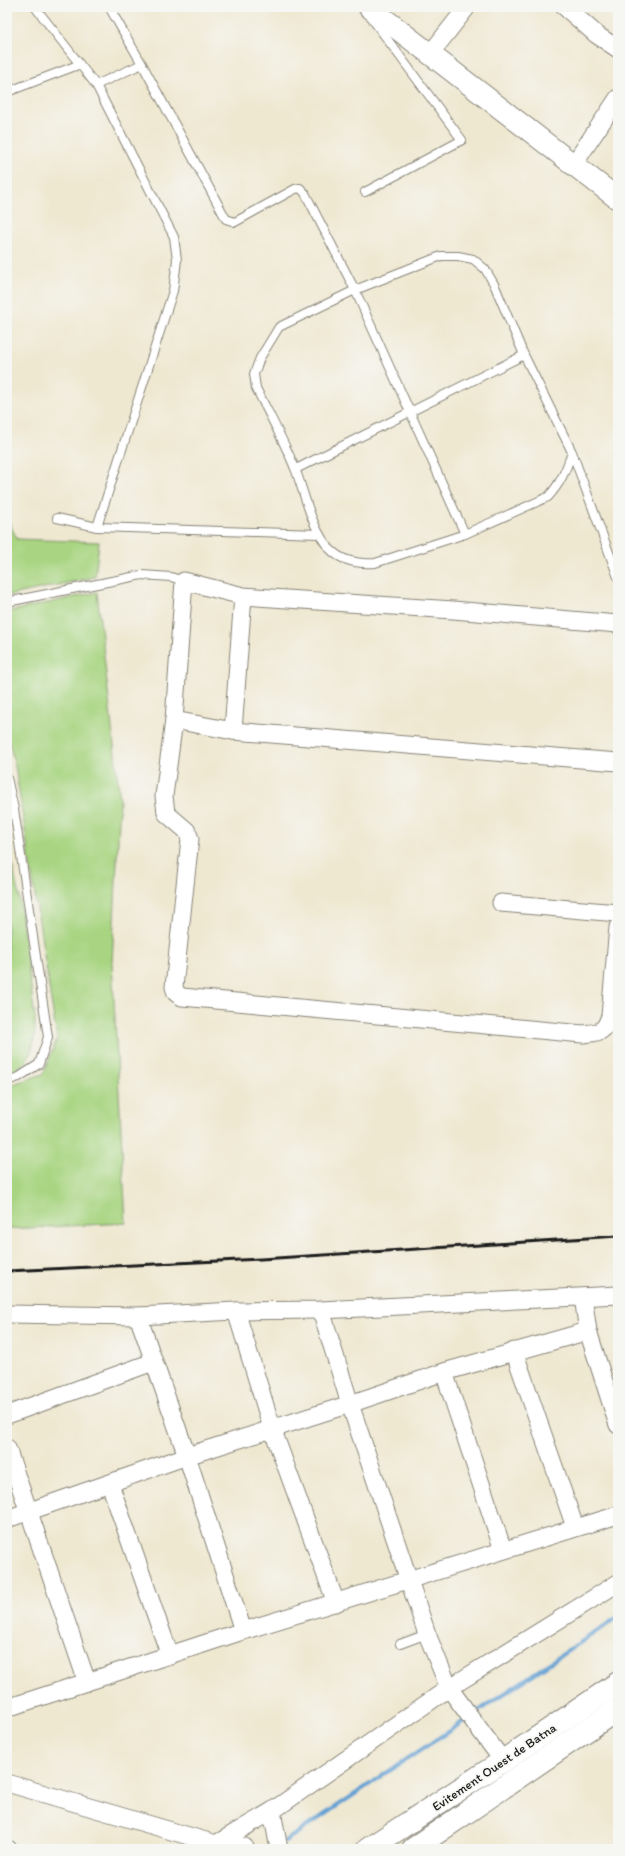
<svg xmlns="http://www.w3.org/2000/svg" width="625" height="1856" viewBox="0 0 625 1856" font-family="Itim,sans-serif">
	<rect width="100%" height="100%" fill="#f6f6f2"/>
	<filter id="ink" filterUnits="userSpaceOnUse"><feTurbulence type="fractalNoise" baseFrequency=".025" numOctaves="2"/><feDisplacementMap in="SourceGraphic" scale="8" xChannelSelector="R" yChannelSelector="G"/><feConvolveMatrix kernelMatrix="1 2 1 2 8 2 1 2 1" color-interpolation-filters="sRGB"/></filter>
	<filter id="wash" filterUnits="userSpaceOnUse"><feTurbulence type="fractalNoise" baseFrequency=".012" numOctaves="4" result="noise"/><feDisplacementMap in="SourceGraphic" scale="16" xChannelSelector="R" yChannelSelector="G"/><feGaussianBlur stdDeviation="0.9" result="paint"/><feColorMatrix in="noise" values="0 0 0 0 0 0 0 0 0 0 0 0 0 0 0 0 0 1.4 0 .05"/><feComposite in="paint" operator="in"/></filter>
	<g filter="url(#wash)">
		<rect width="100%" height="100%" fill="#efe8d1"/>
		<g fill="#a9d582" stroke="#62784f">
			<polygon points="7,518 17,539 99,542 95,577 7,596"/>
			<polygon points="97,592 120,800 112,963 126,1223 7,1229 7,1086 43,1074 57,1039 15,766 7,734 7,612"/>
			<path d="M7 854C15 868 14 880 19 895L35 1019C35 1044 33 1064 7 1074Z"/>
		</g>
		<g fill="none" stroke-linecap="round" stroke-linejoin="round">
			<g stroke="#62a0d3" stroke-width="4">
				<polyline points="474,1714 618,1617"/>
				<polyline points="285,1841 467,1719"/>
			</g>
		</g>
	</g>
	<g filter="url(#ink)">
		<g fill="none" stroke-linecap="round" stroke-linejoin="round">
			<defs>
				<g id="service">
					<polyline points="35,7 96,85 174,237 177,260 173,291 97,527"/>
					<polyline points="109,7 142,64 226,219 235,222 295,189 300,188 305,193 355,290 465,534"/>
					<polyline points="96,85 142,64"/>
					<polyline points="7,92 78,65"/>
					<polyline points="365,192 462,140 373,20"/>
					<path d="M572 452C566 470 561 483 548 497L465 534 375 563C359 564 341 561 330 549 312 530 305 495 296 471 285 443 270 416 256 388L254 374 260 358 279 327 355 290 441 256H458L473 259 485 269 494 284 524 355 572 452 618 577"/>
					<polyline points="296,469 524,355"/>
					<polyline points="57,518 97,527 319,534"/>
					<polyline points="7,602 142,575 171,577 184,581"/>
					<polyline points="7,778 14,809 48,1037 39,1064 19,1077 7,1081"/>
					<polyline points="400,1644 427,1634"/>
				</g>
				<g id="minor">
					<polyline points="565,7 597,35 618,49"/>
					<polyline points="431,53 467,7"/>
					<polyline points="574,164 618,98"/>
					<path d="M618 624 453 610 243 596 184 581 174 720 164 796 166 813 187 831 190 839 174 987 176 993 182 997 583 1034C600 1032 604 1033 610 1016L618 927"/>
					<polyline points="174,720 233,731 618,762"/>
					<polyline points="233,731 243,596"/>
					<polyline points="501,903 618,913"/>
					<polyline points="583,1297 588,1331 618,1425"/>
					<polyline points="321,1310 350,1404 427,1634 449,1688 503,1761"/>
					<polyline points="236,1311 272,1428 336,1603"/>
					<polyline points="7,1314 138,1316 236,1311 321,1310 618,1295"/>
					<polyline points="138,1316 187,1456 243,1631"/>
					<polyline points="514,1351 575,1527"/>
					<polyline points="444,1372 503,1550"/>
					<polyline points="7,1415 153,1362"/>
					<polyline points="7,1448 87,1682"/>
					<polyline points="110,1484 170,1656"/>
					<polyline points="7,1519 187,1456 350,1404 444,1372 588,1331"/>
					<polyline points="7,1708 243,1631 618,1515"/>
					<polyline points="7,1783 216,1844 227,1849"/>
					<polyline points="272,1811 279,1849"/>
					<polyline points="216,1844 272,1811 449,1688 618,1583"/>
					<polyline points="7,1849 8,1849"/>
				</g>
				<polyline id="tertiary" points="369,7 618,199"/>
				<g id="trunk">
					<polyline points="225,1848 243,1849"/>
					<polyline points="368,1849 503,1761 618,1683"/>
					<polyline points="413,1849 618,1709"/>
				</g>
			</defs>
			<use href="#service" stroke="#868276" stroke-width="10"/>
			<use href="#minor" stroke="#868276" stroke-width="19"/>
			<use href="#tertiary" stroke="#868276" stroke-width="23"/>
			<use href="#trunk" stroke="#868276" stroke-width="24"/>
			<use href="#service" stroke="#fff" stroke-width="8"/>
			<use href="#minor" stroke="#fff" stroke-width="17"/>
			<use href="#tertiary" stroke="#fff" stroke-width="21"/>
			<use href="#trunk" stroke="#fff" stroke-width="22"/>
			<polyline stroke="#1c1c1c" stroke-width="3" points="7,1271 261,1259 618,1236"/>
		</g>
	</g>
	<g text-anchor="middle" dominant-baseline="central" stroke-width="3.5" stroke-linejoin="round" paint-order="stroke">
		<g font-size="13" fill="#1c1c1c" stroke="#f6f6f2">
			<text transform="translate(494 1767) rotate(-34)">Evitement Ouest de Batna</text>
		</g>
	</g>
	<rect width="625" height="1856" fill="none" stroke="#f6f6f2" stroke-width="24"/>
</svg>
